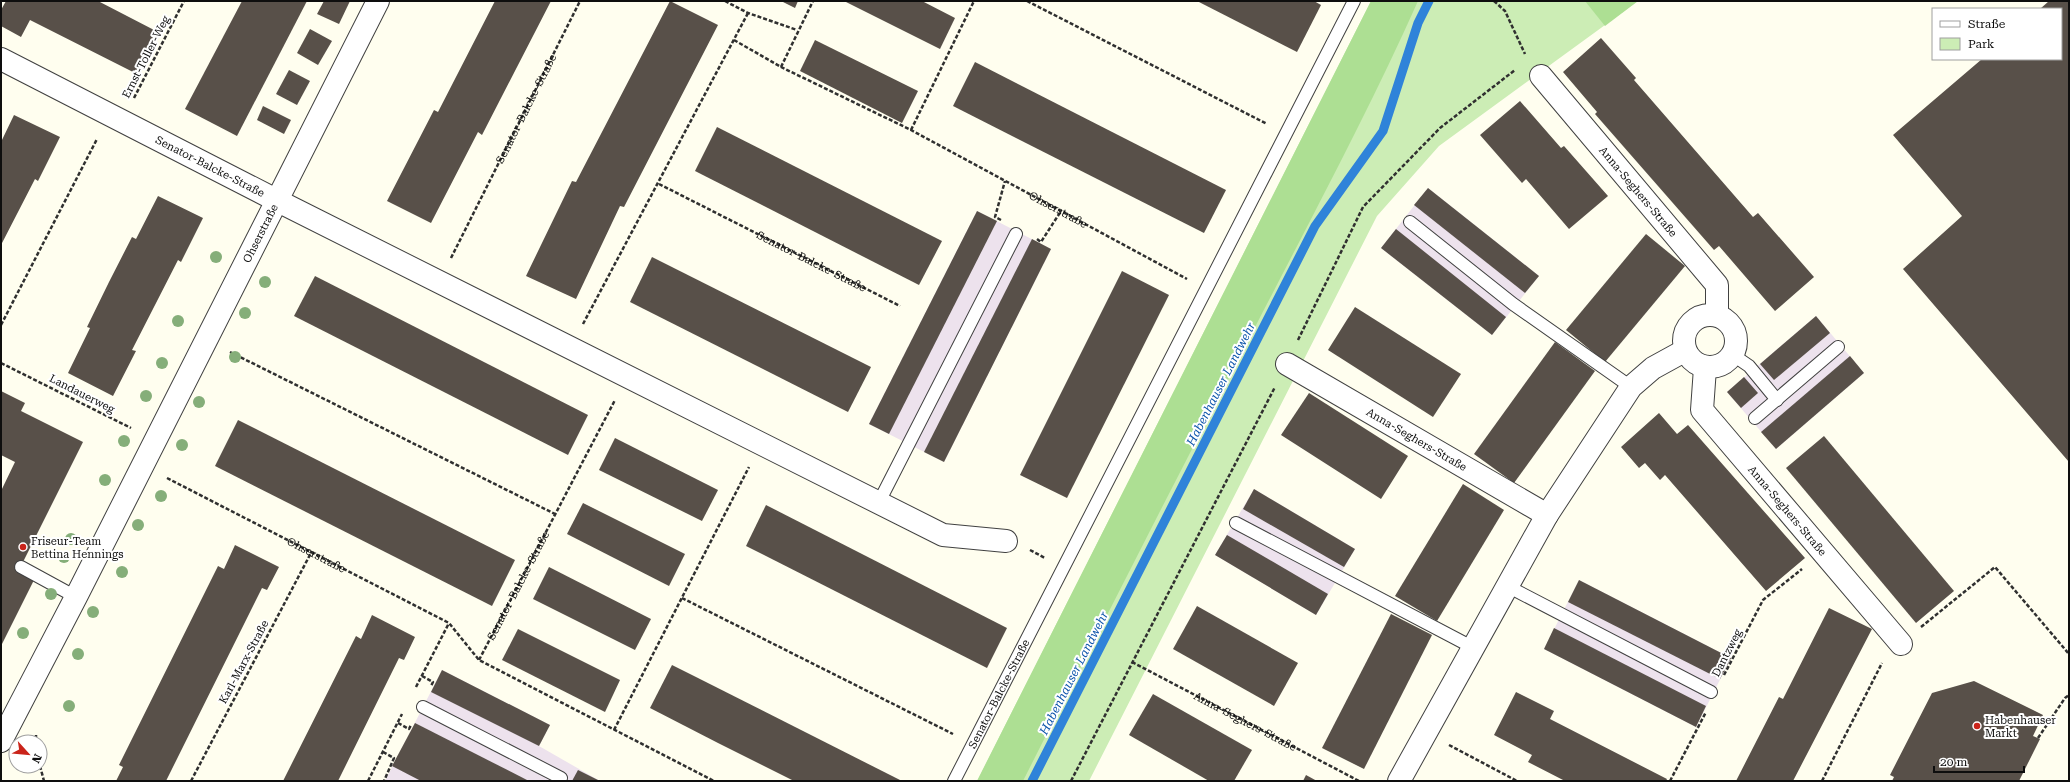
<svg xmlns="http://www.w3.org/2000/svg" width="2070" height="782" viewBox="0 0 2070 782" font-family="'Roboto Serif',serif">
	<rect width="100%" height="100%" fill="#fffeef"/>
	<g fill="#ede2ed">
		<polygon points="1428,188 1539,276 1492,335 1381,248"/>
		<polygon points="977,211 1051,249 944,462 869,424"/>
		<polygon points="1816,316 1864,373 1776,449 1727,392"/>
		<polygon points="1254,489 1355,549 1316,615 1215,555"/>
		<polygon points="1579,580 1731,658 1696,727 1544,649"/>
		<polygon points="442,670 550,725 539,746 600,781 385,781"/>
	</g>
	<polygon fill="#ccedb5" points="1371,1 1638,1 1439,146 1377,216 1089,781 977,781"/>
	<g fill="#addf93">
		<path d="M1371 1H1418C1367 115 1308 224 1251 335 1174 483 1098 632 1023 781H977Z"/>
		<polygon points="1585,1 1638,1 1605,26"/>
	</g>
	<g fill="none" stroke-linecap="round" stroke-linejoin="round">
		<polyline stroke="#2f83d9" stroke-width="9" points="1032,781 1315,226 1383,131 1418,23 1429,1"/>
	</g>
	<g fill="#585049">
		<polygon points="6,1 98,1 156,31 135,73 30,20 21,37 1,26 1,10"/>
		<polygon points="242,1 307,1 237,136 185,109"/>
		<polygon points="324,1 350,1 339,24 317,14"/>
		<polygon points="495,1 551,1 482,135 478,132 431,223 387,201 434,110 438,112"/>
		<polygon points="670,1 718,25 624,207 620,206 576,299 526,276 572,181 576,182"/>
		<polygon points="781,1 798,1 795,8"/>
		<polygon points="844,1 922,1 955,18 940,49"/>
		<polygon points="1197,1 1314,1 1321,5 1297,52"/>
		<polygon points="2049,1 2069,1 2069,462 1903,269 1962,216 1893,135 1982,59 2061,59 2061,9 2040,9"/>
		<polygon points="310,29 332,41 318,65 297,53"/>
		<polygon points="1601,38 1636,78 1634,80 1753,217 1758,213 1814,277 1775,311 1719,246 1714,250 1595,114 1597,112 1563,72"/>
		<polygon points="815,40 918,91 902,123 800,71"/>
		<polygon points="975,62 1226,190 1204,233 953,106"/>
		<polygon points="289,70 310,81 297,105 276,94"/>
		<polygon points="1520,101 1561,148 1564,146 1608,196 1569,229 1526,179 1522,183 1480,135"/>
		<polygon points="263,106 291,120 284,134 257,120"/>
		<polygon points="14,115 60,137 38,181 35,179 1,245 1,142"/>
		<polygon points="717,127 942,241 919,285 695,171"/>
		<polygon points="1428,188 1539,276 1525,293 1414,205"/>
		<polygon points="158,196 203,218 181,262 178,260 132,350 136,351 113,396 68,373 90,328 87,327 109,282 132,237 136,239"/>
		<polygon points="977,211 997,221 889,434 869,424"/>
		<polygon points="1396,229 1506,317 1492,335 1381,248"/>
		<polygon points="1646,234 1685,266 1605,362 1566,330"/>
		<polygon points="1032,239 1051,249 944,462 924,452"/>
		<polygon points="652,257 871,367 848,412 630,302"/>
		<polygon points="1122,271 1169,295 1067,498 1020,475"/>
		<polygon points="315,276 588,415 568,455 294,316"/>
		<polygon points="1355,307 1461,374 1433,417 1328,350"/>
		<polygon points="1816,316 1830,333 1774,380 1760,364"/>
		<polygon points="1555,342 1595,371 1514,483 1474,454"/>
		<polygon points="1850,356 1864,373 1776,449 1761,432"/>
		<polygon points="1744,377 1758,393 1741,408 1727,392"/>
		<polygon points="1,391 25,403 21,411 83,442 18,572 34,580 1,646 1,491 15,462 1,455"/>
		<polygon points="1309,393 1408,456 1381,499 1281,435"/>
		<polygon points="1659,413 1677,434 1688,425 1805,558 1766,591 1665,475 1660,480 1645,463 1639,468 1621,447"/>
		<polygon points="238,420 515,560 492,606 215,466"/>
		<polygon points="1824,436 1954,591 1916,623 1786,468"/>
		<polygon points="615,438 718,490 702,521 599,470"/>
		<polygon points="1463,484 1504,510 1437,621 1395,596"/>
		<polygon points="1254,489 1355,549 1344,567 1243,509"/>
		<polygon points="583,503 685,554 669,586 567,534"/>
		<polygon points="766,505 1007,628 987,668 746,546"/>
		<polygon points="1227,535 1328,594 1316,615 1215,555"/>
		<polygon points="235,545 279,567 267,590 262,588 166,781 116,781 123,767 119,765 218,566 224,569"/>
		<polygon points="549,567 651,619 635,650 533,599"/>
		<polygon points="1579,580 1731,658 1720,679 1568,602"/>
		<polygon points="1197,606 1298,663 1274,706 1173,649"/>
		<polygon points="1829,608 1872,629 1793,781 1736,781 1779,697 1783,699"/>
		<polygon points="1391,614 1432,635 1364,769 1322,748"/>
		<polygon points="372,615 415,637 404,660 399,658 338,781 283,781 356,636 361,639"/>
		<polygon points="1554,628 1706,706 1696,727 1544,649"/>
		<polygon points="518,629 620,680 605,712 502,660"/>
		<polygon points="672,665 694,676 902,781 794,781 718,743 650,708"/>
		<polygon points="442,670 550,725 539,746 431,692"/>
		<polygon points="1974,681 2043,715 2033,736 2040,739 2019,781 1892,781 1894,777 1890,775 1932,693"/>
		<polygon points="1516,692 1554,711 1550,719 1667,779 1666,781 1565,781 1528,762 1532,755 1494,735"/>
		<polygon points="1153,694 1252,750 1234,781 1209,781 1129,735"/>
		<polygon points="415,723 529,781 421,781 392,766"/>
		<polygon points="578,770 600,781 572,781"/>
		<polygon points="1306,775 1317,781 1303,781"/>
	</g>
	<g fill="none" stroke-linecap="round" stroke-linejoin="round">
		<defs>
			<g id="service">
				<polyline points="1410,222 1513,304 1631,387"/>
				<polyline points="1733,355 1749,366 1777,400"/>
				<polyline points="1755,418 1838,347"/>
				<polyline points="879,502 1016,234"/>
				<polyline points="1236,523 1472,647"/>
				<polyline points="21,567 76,597"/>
				<polyline points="1507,586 1711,692"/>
				<polyline points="423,707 561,778 559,781"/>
				<path id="s7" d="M954 781 1354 1"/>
			</g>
			<g id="minor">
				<path id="s8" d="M1 59 276 200 943 535 1006 541"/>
				<path id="s9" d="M1541 76 1717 285V315"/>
				<circle cx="1710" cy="341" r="26"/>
				<path id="s10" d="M1287 364 1547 515"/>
				<path id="s11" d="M1705 368 1702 410 1901 644"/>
				<path id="s12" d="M1 741 76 597 378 1"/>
				<polyline points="1399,781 1547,515 1631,387 1653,368 1684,351"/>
			</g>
		</defs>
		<use href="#service" stroke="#414141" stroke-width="14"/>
		<use href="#minor" stroke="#414141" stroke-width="24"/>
		<g stroke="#303030" stroke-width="2.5" stroke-dasharray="4 2" stroke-linecap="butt">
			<polyline points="725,1 748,13 797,30"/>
			<polyline points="1027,1 1267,124"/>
			<polyline points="1494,1 1505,11 1525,54"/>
			<path id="s1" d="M734 40 781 67 911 130 1187 279"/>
			<polyline points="781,67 813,1"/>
			<polyline points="134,98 184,1"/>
			<polyline points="911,130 974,1"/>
			<path id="s2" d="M659 184 900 306"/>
			<polyline points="1001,220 995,217 1005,181"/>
			<polyline points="1037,239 1041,242 1061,211"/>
			<path id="s3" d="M451 258 580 1"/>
			<polyline points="583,324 748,13"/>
			<polyline points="1,325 97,139"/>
			<polyline points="1298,340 1363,207 1440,128 1515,70"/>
			<polyline points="230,352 555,514"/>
			<polyline points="1,363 131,428"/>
			<path id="s4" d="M167 478 449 623 479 660 714 781"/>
			<polyline points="1030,550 1045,558"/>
			<polyline points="682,598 953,734"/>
			<polyline points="1921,627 1995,567 2069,654"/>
			<path id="s5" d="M479 660 615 400"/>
			<path id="s6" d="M1132 662 1359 781"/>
			<polyline points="1724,675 1763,600 1802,569"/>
			<polyline points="422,676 433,682 431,686"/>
			<polyline points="416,687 449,623"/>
			<polyline points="398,723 409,729 411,725"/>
			<polyline points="614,730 749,467"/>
			<polyline points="36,735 36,742"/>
			<polyline points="2038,738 2065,698 2069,695"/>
			<polyline points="1449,745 1517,781"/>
			<polyline points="383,752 394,758 384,781"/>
			<polyline points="40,766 44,781"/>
			<polyline points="191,781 312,551"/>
			<polyline points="368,781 402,714"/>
			<polyline points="1071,781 1275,387"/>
			<polyline points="1670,781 1706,712"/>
			<polyline points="1822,781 1882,663"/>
		</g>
		<use href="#service" stroke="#fff" stroke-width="12"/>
		<use href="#minor" stroke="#fff" stroke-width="22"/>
	</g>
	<g fill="#85ae79">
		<circle cx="216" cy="257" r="6"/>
		<circle cx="265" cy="282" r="6"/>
		<circle cx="245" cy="313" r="6"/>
		<circle cx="178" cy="321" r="6"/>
		<circle cx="235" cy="357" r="6"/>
		<circle cx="162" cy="363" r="6"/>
		<circle cx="146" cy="396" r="6"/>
		<circle cx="199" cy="402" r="6"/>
		<circle cx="124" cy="441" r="6"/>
		<circle cx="182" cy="445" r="6"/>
		<circle cx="105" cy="480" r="6"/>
		<circle cx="161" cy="496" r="6"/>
		<circle cx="138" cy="525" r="6"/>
		<circle cx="71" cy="539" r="6"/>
		<circle cx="64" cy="557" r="6"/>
		<circle cx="122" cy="572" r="6"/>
		<circle cx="51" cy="594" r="6"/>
		<circle cx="93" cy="612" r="6"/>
		<circle cx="23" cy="633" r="6"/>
		<circle cx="78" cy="654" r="6"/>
		<circle cx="69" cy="706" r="6"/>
	</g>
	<g fill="#ca241a" stroke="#fff" stroke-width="1.5">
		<circle cx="23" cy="547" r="4"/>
		<circle cx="1977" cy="726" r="4"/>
	</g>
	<g text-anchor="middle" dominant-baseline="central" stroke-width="4" stroke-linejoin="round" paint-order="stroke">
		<g font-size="11" fill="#0e0e0e" stroke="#fff">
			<text transform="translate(146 57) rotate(-63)">Ernst-Toller-Weg</text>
			<text stroke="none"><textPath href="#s3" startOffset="167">Senator-Balcke-Straße</textPath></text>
			<text stroke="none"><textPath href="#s8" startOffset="235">Senator-Balcke-Straße</textPath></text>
			<text stroke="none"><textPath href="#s9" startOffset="151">Anna-Seghers-Straße</textPath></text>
			<text stroke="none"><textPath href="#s1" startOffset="366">Ohserstraße</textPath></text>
			<text stroke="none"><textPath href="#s12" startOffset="570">Ohserstraße</textPath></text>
			<text stroke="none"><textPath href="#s2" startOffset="171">Senator-Balcke-Straße</textPath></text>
			<text transform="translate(82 394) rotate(27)">Landauerweg</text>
			<text stroke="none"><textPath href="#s10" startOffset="150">Anna-Seghers-Straße</textPath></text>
			<text stroke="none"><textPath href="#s11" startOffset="174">Anna-Seghers-Straße</textPath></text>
			<text stroke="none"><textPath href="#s4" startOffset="168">Ohserstraße</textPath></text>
			<text stroke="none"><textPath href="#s5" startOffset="84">Senator-Balcke-Straße</textPath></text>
			<text transform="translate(1727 653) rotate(-63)">Dantzweg</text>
			<text transform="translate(244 662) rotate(-62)">Karl-Marx-Straße</text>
			<text stroke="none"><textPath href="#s7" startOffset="98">Senator-Balcke-Straße</textPath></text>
			<text stroke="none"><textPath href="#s6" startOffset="128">Anna-Seghers-Straße</textPath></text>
		</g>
		<g font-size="11" fill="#0e0e0e" stroke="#fff" text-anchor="start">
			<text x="31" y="541">Friseur-Team<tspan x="31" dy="13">Bettina Hennings</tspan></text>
			<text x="1985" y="720">Habenhauser<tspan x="1985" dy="13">Markt</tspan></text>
		</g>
		<g font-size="12" font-style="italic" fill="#0c54ab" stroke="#fff">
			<text transform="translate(1221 384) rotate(-63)">Habenhauser Landwehr</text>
			<text transform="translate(1074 673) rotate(-63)">Habenhauser Landwehr</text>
		</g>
	</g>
	<rect width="2070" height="782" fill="none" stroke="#0e0e0e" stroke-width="4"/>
	<rect x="1932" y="8" width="130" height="52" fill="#ffffff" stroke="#9f9f9f"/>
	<rect x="1940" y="21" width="20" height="6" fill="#ffffff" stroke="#9f9f9f"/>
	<text x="1968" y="28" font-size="12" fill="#0e0e0e">Straße</text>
	<rect x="1940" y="38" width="20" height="12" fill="#ccedb5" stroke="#9f9f9f"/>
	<text x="1968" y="48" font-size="12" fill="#0e0e0e">Park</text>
	<g transform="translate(28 754) rotate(117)"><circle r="19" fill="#ffffff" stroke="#9f9f9f"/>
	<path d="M0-3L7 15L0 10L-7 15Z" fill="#ca241a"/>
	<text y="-6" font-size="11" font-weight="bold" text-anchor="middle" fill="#0e0e0e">N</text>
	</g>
	<path d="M1934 766v6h90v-6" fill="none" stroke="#0e0e0e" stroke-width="2"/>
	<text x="1940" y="766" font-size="12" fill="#0e0e0e" stroke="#ffffff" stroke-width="3" paint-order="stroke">20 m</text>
</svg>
